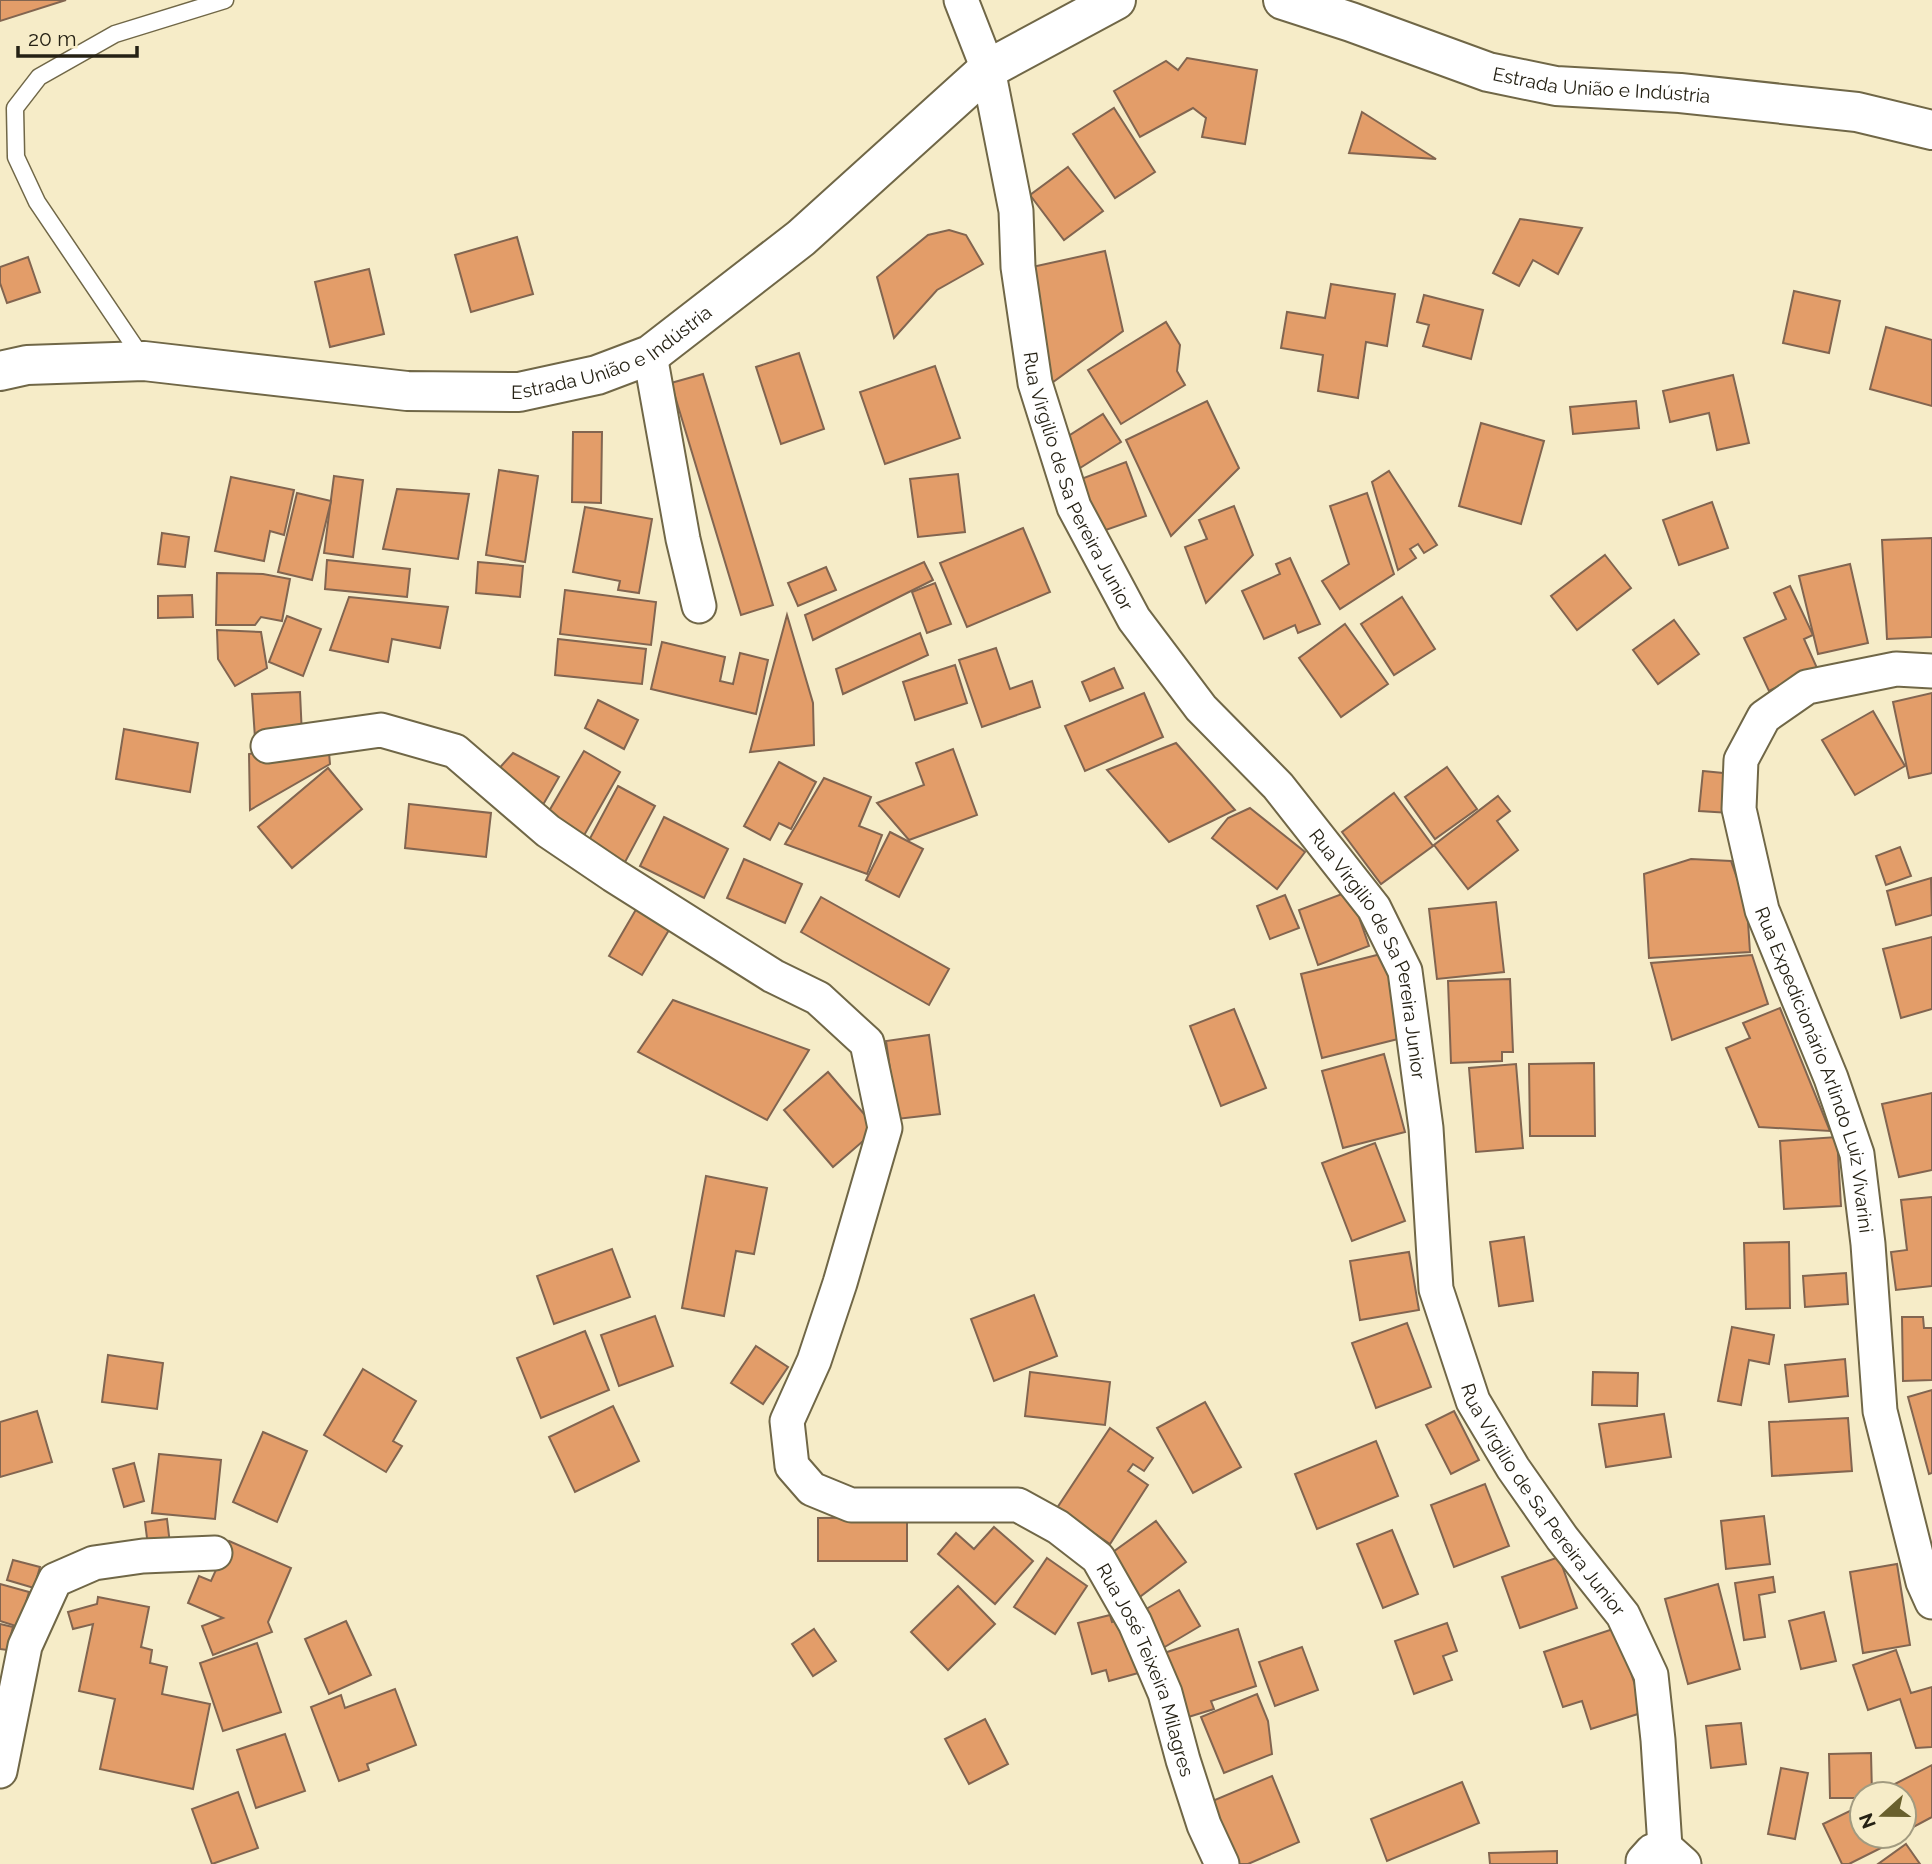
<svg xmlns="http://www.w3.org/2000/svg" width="1932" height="1864" viewBox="0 0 1932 1864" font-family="Raleway,sans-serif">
	<rect width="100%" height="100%" fill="#f6ecc8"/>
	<g fill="#e39d69" stroke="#826550" stroke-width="2">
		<polygon points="0,0 66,0 0,21"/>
		<polygon points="1187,58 1257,70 1245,144 1202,137 1206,118 1193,108 1140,137 1114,91 1166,61 1178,70"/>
		<polygon points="1114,108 1155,172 1115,198 1073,134"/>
		<polygon points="1362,112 1436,159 1349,153"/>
		<polygon points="1068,167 1103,211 1064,240 1030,195"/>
		<polygon points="1520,219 1582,228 1558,274 1533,260 1519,286 1493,273"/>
		<polygon points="949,230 966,235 983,264 937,290 894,338 877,277 928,235"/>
		<polygon points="517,237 533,294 471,312 455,255"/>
		<polygon points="1105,251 1123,331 1049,385 1023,269"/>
		<polygon points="28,257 40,292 7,303 0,283 0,267"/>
		<polygon points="369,269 384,334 330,347 315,282"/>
		<polygon points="1331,284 1395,294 1387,346 1366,342 1358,398 1318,391 1323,355 1281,348 1287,312 1325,318"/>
		<polygon points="1794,291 1840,301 1829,353 1783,343"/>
		<polygon points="1424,295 1483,310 1471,359 1423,346 1429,325 1417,322"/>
		<polygon points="1166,322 1180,345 1177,371 1185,385 1121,424 1088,370"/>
		<polygon points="1886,327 1932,340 1932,406 1870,389"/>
		<polygon points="799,353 824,429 781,444 756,367"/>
		<polygon points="935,366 960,438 885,464 860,392"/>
		<polygon points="703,374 773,605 741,615 671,383"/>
		<polygon points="1733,375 1749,443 1717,450 1709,413 1670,422 1663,391"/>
		<polygon points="1207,401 1239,468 1171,536 1126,440"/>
		<polygon points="1636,401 1639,428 1573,434 1570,407"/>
		<polygon points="1103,414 1121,442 1069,475 1059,442"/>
		<polygon points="1481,423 1544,441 1521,524 1459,506"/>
		<polygon points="573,432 602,432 601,503 572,502"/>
		<polygon points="1126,462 1146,516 1100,532 1081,479"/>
		<polygon points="499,470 538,476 525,562 486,555"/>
		<polygon points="1389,471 1437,545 1424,553 1418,544 1410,549 1416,558 1398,570 1372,482"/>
		<polygon points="958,474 965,532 918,537 910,479"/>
		<polygon points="334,476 363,480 353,557 324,553"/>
		<polygon points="231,477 294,490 284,535 270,531 264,561 215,551"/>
		<polygon points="397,489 469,494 458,559 383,549"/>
		<polygon points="297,493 331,501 312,580 278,572"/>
		<polygon points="1367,493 1394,574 1340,609 1322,581 1349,564 1330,506"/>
		<polygon points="1712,502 1728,548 1679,565 1663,520"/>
		<polygon points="1234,506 1253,555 1206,603 1185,547 1207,539 1199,520"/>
		<polygon points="585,507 652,519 639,593 618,590 620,581 573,572"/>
		<polygon points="1023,528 1050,592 967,627 940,563"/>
		<polygon points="162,533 189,537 185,567 158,564"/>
		<polygon points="1932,538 1932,637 1887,639 1882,540"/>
		<polygon points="1605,555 1631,588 1577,630 1551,596"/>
		<polygon points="1290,558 1320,624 1298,633 1295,625 1264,639 1242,591 1280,574 1276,564"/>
		<polygon points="327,560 410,569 407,597 325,589"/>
		<polygon points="478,562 523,566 520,597 476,593"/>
		<polygon points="924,562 933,580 813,640 805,615"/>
		<polygon points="1850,564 1868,643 1818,654 1799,576"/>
		<polygon points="826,567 836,590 798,606 788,583"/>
		<polygon points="217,573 263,574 290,579 282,621 261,617 255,625 216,625"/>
		<polygon points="935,583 951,624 927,633 912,592"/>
		<polygon points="1790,586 1813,635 1804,639 1817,668 1769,691 1744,638 1786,619 1774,593"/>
		<polygon points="565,590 656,602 651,645 560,634"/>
		<polygon points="192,595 193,617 158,618 158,596"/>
		<polygon points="349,597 448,607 440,648 392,639 388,662 330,650"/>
		<polygon points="1402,597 1435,649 1394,675 1361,624"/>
		<polygon points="787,615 813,703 814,745 750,752"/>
		<polygon points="287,616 321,629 303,676 269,662"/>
		<polygon points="1674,620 1699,654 1658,684 1633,650"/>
		<polygon points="1345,624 1388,684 1341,717 1299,658"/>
		<polygon points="217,630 261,632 267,668 235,686 218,659"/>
		<polygon points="920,633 928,655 843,694 836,669"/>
		<polygon points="558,639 646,649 642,684 555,675"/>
		<polygon points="662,642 725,657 720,681 733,684 740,653 768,660 756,714 651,689"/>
		<polygon points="996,648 1010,689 1032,681 1040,707 982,727 959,660"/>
		<polygon points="955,665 967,703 915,720 903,682"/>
		<polygon points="1114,668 1123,688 1090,701 1082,682"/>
		<polygon points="300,692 302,736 255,738 252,694"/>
		<polygon points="1144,693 1163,737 1085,771 1065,726"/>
		<polygon points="1932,693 1932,773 1909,778 1893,702"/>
		<polygon points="598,700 638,720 624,749 585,728"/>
		<polygon points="1873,711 1905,766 1855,795 1822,740"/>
		<polygon points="124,729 198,743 190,792 116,779"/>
		<polygon points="328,741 330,764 250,810 249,754"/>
		<polygon points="1176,743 1235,810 1169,842 1107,770"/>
		<polygon points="953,749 977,815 909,840 877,803 924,785 916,763"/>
		<polygon points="584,751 620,772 582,839 545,818"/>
		<polygon points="513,753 559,777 540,810 494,774"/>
		<polygon points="779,762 816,782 791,829 779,823 770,840 744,826"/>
		<polygon points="1447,767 1477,809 1435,839 1405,797"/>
		<polygon points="328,768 362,809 292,868 258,827"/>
		<polygon points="1703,771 1733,774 1730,813 1699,811"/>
		<polygon points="824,778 871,797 859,826 882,835 867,874 785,844"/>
		<polygon points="618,786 655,806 624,864 587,844"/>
		<polygon points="1394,793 1433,846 1381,884 1342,832"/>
		<polygon points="1498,796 1510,811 1497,821 1518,850 1468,889 1434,845"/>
		<polygon points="409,804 491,813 486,857 405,848"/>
		<polygon points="1250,808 1305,852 1277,889 1212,838 1228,818"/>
		<polygon points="664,817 728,849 704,898 640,866"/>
		<polygon points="890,832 923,849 899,897 866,880"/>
		<polygon points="1900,847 1911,876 1886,885 1876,856"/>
		<polygon points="744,859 802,884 785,923 727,898"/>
		<polygon points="1691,859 1731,861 1747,907 1750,952 1649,958 1644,874"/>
		<polygon points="1931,878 1932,915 1896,925 1887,891"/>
		<polygon points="1350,891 1369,946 1318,965 1299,910"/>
		<polygon points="1285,895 1299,928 1270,939 1257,906"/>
		<polygon points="821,897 949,969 929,1005 801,932"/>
		<polygon points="1496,902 1504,972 1437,979 1429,909"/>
		<polygon points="638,906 672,925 642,975 609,956"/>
		<polygon points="1932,937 1932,1009 1901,1018 1883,949"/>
		<polygon points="1385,953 1406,1037 1322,1058 1301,974"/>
		<polygon points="1752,955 1768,1004 1672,1040 1651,963"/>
		<polygon points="1510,979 1513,1052 1502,1052 1502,1061 1451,1063 1448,981"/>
		<polygon points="673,1000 809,1050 767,1120 638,1052"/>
		<polygon points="1780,1008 1830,1131 1759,1127 1726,1048 1750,1038 1743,1023"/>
		<polygon points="1234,1009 1266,1088 1221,1106 1190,1026"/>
		<polygon points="929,1035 940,1114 897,1119 886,1041"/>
		<polygon points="1384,1054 1405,1132 1343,1148 1322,1071"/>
		<polygon points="1594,1063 1595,1136 1530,1136 1529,1064"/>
		<polygon points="1516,1064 1523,1148 1476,1152 1469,1068"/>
		<polygon points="828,1072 877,1129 833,1167 784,1110"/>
		<polygon points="1932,1093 1932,1170 1899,1177 1882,1104"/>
		<polygon points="1837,1137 1841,1206 1784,1209 1780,1141"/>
		<polygon points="1375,1143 1405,1221 1352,1241 1322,1163"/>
		<polygon points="706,1176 767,1188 754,1254 736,1251 724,1316 682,1308"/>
		<polygon points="1932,1197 1932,1286 1896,1290 1891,1252 1907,1250 1901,1200"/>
		<polygon points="1524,1237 1533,1301 1499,1306 1490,1242"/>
		<polygon points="1789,1242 1790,1308 1746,1309 1744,1243"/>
		<polygon points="612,1249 630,1297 554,1324 537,1276"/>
		<polygon points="1409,1252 1419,1310 1360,1320 1350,1261"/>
		<polygon points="1846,1273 1848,1304 1805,1307 1803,1276"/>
		<polygon points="1034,1295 1057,1356 994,1381 971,1319"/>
		<polygon points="655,1316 673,1366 619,1386 601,1335"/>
		<polygon points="1902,1317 1923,1317 1924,1328 1932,1328 1932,1380 1903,1381"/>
		<polygon points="1407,1323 1431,1387 1376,1408 1352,1343"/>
		<polygon points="1732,1327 1774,1335 1769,1364 1749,1360 1741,1405 1718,1401"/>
		<polygon points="585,1331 609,1390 541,1418 517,1358"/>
		<polygon points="756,1346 788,1367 763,1404 731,1383"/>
		<polygon points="108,1355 163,1363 157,1409 102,1402"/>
		<polygon points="1845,1359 1848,1396 1789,1402 1785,1365"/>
		<polygon points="363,1369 416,1401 393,1441 402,1446 386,1472 324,1435"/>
		<polygon points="1030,1372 1110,1382 1105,1425 1025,1416"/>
		<polygon points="1593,1372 1638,1373 1637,1406 1592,1405"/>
		<polygon points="1932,1390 1932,1473 1929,1474 1908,1397"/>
		<polygon points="1205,1402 1241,1467 1193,1493 1157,1428"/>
		<polygon points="613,1406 639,1461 575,1492 549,1437"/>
		<polygon points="37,1411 52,1462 0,1477 0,1422"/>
		<polygon points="1454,1411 1479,1460 1451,1474 1426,1425"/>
		<polygon points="1664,1414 1671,1457 1606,1467 1599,1424"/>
		<polygon points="1848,1418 1852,1471 1772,1476 1769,1422"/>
		<polygon points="1110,1428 1153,1458 1144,1471 1133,1464 1128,1471 1148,1485 1110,1544 1057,1508"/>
		<polygon points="263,1432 307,1451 277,1522 233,1502"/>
		<polygon points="1376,1441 1398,1496 1317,1529 1295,1474"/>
		<polygon points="159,1454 221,1460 215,1519 152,1513"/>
		<polygon points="134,1463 144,1501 124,1507 113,1469"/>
		<polygon points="1485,1484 1509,1546 1454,1567 1431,1505"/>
		<polygon points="1764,1516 1770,1564 1726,1569 1721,1521"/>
		<polygon points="907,1517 907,1561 818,1561 818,1518"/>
		<polygon points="167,1519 170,1544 148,1546 145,1522"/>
		<polygon points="1156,1521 1186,1562 1137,1599 1106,1557"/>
		<polygon points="994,1527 1033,1561 995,1604 938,1554 956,1533 974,1549"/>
		<polygon points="1392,1530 1418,1594 1383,1608 1357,1544"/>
		<polygon points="229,1541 291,1568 268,1622 272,1632 213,1655 202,1626 223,1618 188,1603 199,1576 211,1581"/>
		<polygon points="1559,1557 1577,1608 1520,1628 1502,1577"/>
		<polygon points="1047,1558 1087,1586 1055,1634 1014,1607"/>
		<polygon points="13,1560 40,1567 34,1588 7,1580"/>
		<polygon points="1897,1564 1910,1645 1863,1653 1850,1572"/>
		<polygon points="1773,1577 1775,1592 1759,1595 1765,1637 1744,1640 1735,1583"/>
		<polygon points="0,1584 29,1592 19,1627 0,1621"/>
		<polygon points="1718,1584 1740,1669 1688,1684 1665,1599"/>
		<polygon points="958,1586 995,1624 948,1670 911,1632"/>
		<polygon points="1179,1590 1200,1626 1163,1648 1141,1612"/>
		<polygon points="98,1597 149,1607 141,1647 152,1650 150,1663 167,1667 162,1694 210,1704 193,1789 100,1769 115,1699 79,1691 93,1624 73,1629 68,1612 97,1604"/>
		<polygon points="1824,1612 1836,1661 1801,1669 1789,1621"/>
		<polygon points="1110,1615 1112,1622 1128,1618 1142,1672 1109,1681 1106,1670 1092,1674 1078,1623"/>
		<polygon points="346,1621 371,1675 329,1694 305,1639"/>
		<polygon points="1447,1623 1457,1651 1443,1656 1452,1680 1414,1694 1395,1641"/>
		<polygon points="0,1624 13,1627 7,1650 0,1649"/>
		<polygon points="1616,1628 1644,1712 1591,1729 1582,1701 1563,1707 1544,1652"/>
		<polygon points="814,1629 836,1661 813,1676 792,1644"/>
		<polygon points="1238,1629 1256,1686 1211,1701 1214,1709 1182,1719 1161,1654"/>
		<polygon points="257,1643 281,1712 223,1731 200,1663"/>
		<polygon points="1302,1647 1318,1690 1275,1706 1259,1662"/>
		<polygon points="1896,1650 1911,1693 1932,1687 1932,1747 1916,1748 1900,1699 1868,1710 1853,1665"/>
		<polygon points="395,1689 416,1745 367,1764 369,1770 339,1781 311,1707 341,1695 345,1708"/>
		<polygon points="1257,1694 1268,1721 1272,1754 1224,1773 1201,1717"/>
		<polygon points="985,1719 1008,1764 969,1784 945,1739"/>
		<polygon points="1741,1723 1746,1764 1711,1768 1706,1726"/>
		<polygon points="285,1734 305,1791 256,1808 237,1750"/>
		<polygon points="1871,1753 1872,1794 1862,1794 1862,1798 1830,1798 1829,1754"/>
		<polygon points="1932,1765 1932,1817 1906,1831 1904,1827 1904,1794 1887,1794 1885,1789"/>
		<polygon points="1781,1768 1808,1773 1795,1839 1768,1834"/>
		<polygon points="1272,1776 1299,1842 1248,1864 1237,1864 1210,1802"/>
		<polygon points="1462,1782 1479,1823 1387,1861 1371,1819"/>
		<polygon points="238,1792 258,1848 212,1864 192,1809"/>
		<polygon points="1862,1805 1862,1836 1883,1836 1887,1845 1849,1864 1842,1864 1823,1824"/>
		<polygon points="1906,1844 1920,1864 1878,1864"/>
		<polygon points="1557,1851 1557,1864 1490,1864 1489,1853"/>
	</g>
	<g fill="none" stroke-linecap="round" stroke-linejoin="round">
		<defs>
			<polyline id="service" points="143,359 37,202 16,157 15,108 39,77 115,34 225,0"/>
			<g id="minor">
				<path id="s1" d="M961 0 988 69 1016 211 1018 267 1035 383 1074 507 1134 619 1201 708 1278 786 1374 908 1405 971 1426 1128 1436 1289 1473 1401 1513 1468 1562 1538 1623 1615 1651 1675 1658 1740 1665 1847 1684 1864"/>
				<polyline points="650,355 683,539 699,606"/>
				<path id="s2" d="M1932 671 1896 669 1807 687 1764 717 1741 760 1739 809 1762 910 1831 1078 1857 1154 1868 1244 1880 1411 1923 1582 1932 1602"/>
				<path id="s3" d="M268 746 381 730 455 751 548 831 613 875 773 976 818 998 867 1043 885 1128 840 1283 814 1361 787 1421 792 1466 812 1489 851 1505H1018L1058 1527 1098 1558 1135 1623 1165 1693 1183 1760 1204 1825 1222 1864"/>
				<polyline points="0,1771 25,1646 55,1580 94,1563 143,1556 215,1553"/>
				<polyline points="1643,1864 1643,1861 1652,1851 1665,1847"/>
			</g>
			<g id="primary">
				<path id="s4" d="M1283 0 1351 22 1488 72 1556 86 1680 93 1857 112 1932 130"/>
				<path id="s5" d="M0 371 27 365 144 361 407 391 519 392 597 375 650 355 801 238 988 69 1116 0"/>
			</g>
		</defs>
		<use href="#service" stroke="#706747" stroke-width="19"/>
		<use href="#minor" stroke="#706747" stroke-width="37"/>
		<use href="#primary" stroke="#706747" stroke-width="42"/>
		<use href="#service" stroke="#fff" stroke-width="16"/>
		<use href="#minor" stroke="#fff" stroke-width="33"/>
		<use href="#primary" stroke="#fff" stroke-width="38"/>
	</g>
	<g text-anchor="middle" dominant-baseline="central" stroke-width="6" stroke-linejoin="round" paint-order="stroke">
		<g font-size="19" fill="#252114" stroke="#f6ecc8">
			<text stroke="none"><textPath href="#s4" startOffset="332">Estrada União e Indústria</textPath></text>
			<text stroke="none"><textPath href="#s5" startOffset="623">Estrada União e Indústria</textPath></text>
			<text stroke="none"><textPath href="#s1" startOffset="499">Rua Virgilio de Sa Pereira Junior</textPath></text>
			<text stroke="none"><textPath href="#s1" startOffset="1066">Rua Virgilio de Sa Pereira Junior</textPath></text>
			<text stroke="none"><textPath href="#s2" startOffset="550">Rua Expedicionário Arlindo Luiz Vivarini</textPath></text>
			<text stroke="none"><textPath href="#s1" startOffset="1654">Rua Virgilio de Sa Pereira Junior</textPath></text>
			<text stroke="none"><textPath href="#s3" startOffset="1598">Rua José Teixeira Milagres</textPath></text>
		</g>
	</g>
	<g transform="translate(1883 1815) rotate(249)"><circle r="33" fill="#f6ecc8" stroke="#a29b80" stroke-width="2"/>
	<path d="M0-5L12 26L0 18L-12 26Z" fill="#69602d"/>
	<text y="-10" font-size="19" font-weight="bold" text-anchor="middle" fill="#252114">N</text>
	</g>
	<path d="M18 46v10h119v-10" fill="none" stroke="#252114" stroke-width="3.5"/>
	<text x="28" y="46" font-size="21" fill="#252114" stroke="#f6ecc8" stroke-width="5" paint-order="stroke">20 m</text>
</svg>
